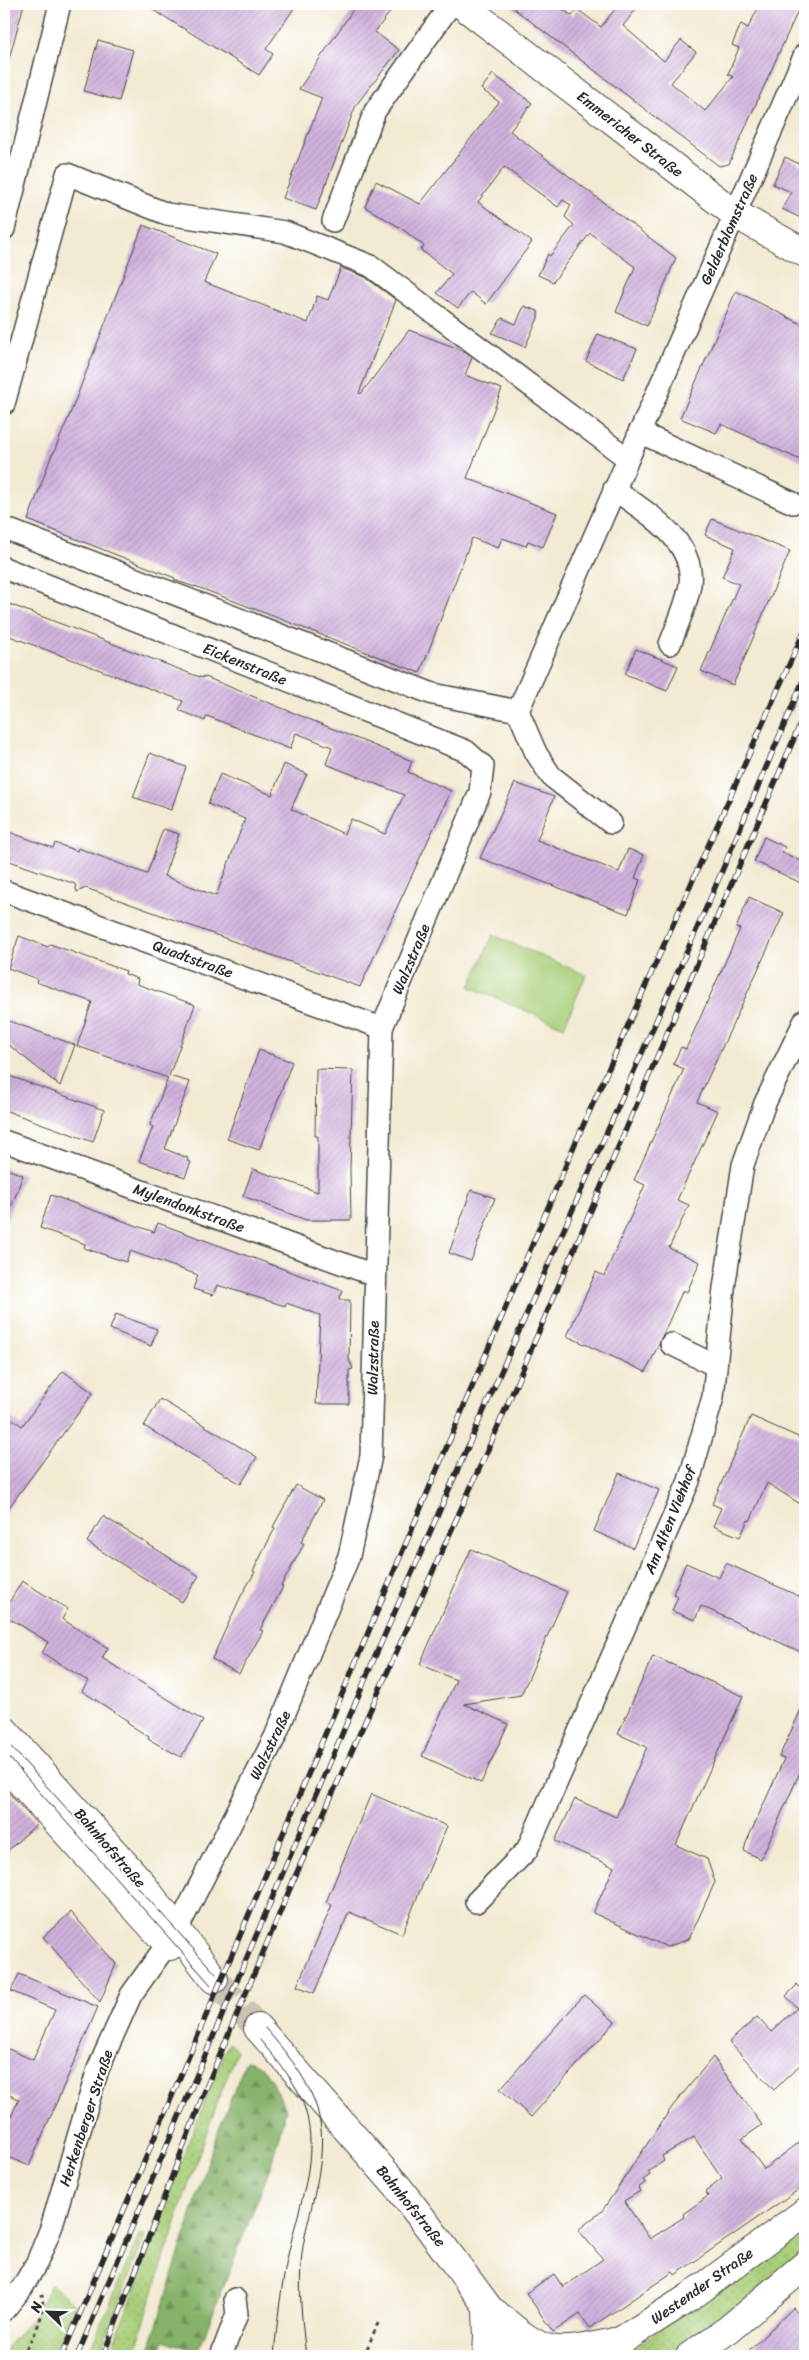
<svg xmlns="http://www.w3.org/2000/svg" width="809" height="2360" viewBox="0 0 809 2360" font-family="Sriracha,sans-serif">
	<defs>
		<pattern id="grass-dots" width="8" height="8" patternUnits="userSpaceOnUse" patternTransform="scale(1.25)"><rect width="8" height="8" fill="#a8cf79"/><path d="M2 2h.1M6 6h.1" fill="none" stroke="#91b269" stroke-width="1.8" stroke-linecap="round"/></pattern>
		<pattern id="forest-firs" width="22" height="20" patternUnits="userSpaceOnUse" patternTransform="scale(1.25)"><rect width="22" height="20" fill="#86b269"/><path d="M5 1l3.5 6h-7zM16 11l3.5 6h-7z" fill="#6e9157"/></pattern>
		<pattern id="building-hatch" width="6" height="6" patternUnits="userSpaceOnUse" patternTransform="scale(1.25)"><rect width="6" height="6" fill="#d0b2dd"/><path d="M-1 1l2-2M0 6l6-6M5 7l2-2" fill="none" stroke="#b399be"/></pattern>
	</defs>
	<rect width="100%" height="100%" fill="#fff"/>
	<filter id="ink" filterUnits="userSpaceOnUse"><feTurbulence type="fractalNoise" baseFrequency=".02" numOctaves="2"/><feDisplacementMap in="SourceGraphic" scale="10" xChannelSelector="R" yChannelSelector="G"/><feConvolveMatrix kernelMatrix="1 2 1 2 8 2 1 2 1" color-interpolation-filters="sRGB"/></filter>
	<filter id="wash" filterUnits="userSpaceOnUse"><feTurbulence type="fractalNoise" baseFrequency=".0096" numOctaves="4" result="noise"/><feDisplacementMap in="SourceGraphic" scale="20" xChannelSelector="R" yChannelSelector="G"/><feGaussianBlur stdDeviation="1.12" result="paint"/><feColorMatrix in="noise" values="0 0 0 0 0 0 0 0 0 0 0 0 0 0 0 0 0 1.4 0 .05"/><feComposite in="paint" operator="in"/></filter>
	<g filter="url(#wash)">
		<rect width="100%" height="100%" fill="#f2ead2"/>
		<g fill="url(#grass-dots)" stroke="#6a7d52">
			<path d="M229 2042 237 2050C198 2151 165 2253 134 2356H110L180 2163Z"/>
			<polygon points="805,2222 805,2250 775,2277 678,2352 671,2356 624,2356"/>
			<polygon points="140,2234 145,2236 98,2356 87,2356"/>
			<polygon points="51,2284 75,2305 54,2356 4,2356 4,2351 36,2313"/>
		</g>
		<path fill="url(#forest-firs)" stroke="#586e4a" d="M246 2060C267 2062 277 2093 286 2109L271 2165 198 2352 164 2340 158 2356H147L215 2139Z"/>
		<polygon fill="#a8cf79" stroke="#6a7d52" points="493,935 586,975 564,1027 470,987"/>
		<g id="blocks">
			<g fill="url(#building-hatch)" fill-rule="evenodd">
				<polygon points="4,4 24,4 9,59 4,58"/>
				<polygon points="144,4 297,4 266,49 273,54 259,75"/>
				<polygon points="357,4 396,4 375,32 399,50 356,105 316,210 283,198 322,98 299,89"/>
				<polygon points="508,4 556,4 572,16 577,9 601,27 619,4 640,4 623,26 664,61 681,40 696,52 671,83 705,111 733,77 728,74 739,48 732,45 741,24 748,28 760,4 801,4 729,164 719,166"/>
				<polygon points="98,40 133,50 119,101 84,91"/>
				<polygon points="493,74 532,103 510,131 676,258 647,326 616,312 635,267 590,233 553,282 538,275 548,254 550,256 574,225 565,217 571,205 563,200 558,207 504,167 478,202 532,242 486,304 471,292 458,308 437,293 452,274 421,250 424,246 401,228 365,207 376,181 420,204 499,102 481,89"/>
				<polygon points="785,157 805,167 805,220 782,209 791,192 773,184"/>
				<polygon points="143,225 216,254 204,282 308,323 317,296 328,300 341,268 365,277 396,300 359,393 361,394 409,330 464,351 472,358 465,375 502,389 467,478 557,513 543,547 528,541 526,546 502,538 498,548 472,538 420,673 195,586 195,587 174,580 175,578 28,520 52,454 53,454 70,414"/>
				<polygon points="736,291 805,326 805,462 721,424 716,433 680,418"/>
				<polygon points="524,306 538,311 538,318 525,347 492,333 502,318 516,324"/>
				<polygon points="598,334 637,349 623,379 586,361"/>
				<polygon points="712,519 790,551 733,685 701,671 739,584 722,577 735,548 705,535"/>
				<polygon points="4,602 194,675 203,678 203,676 412,761 408,772 451,791 360,987 86,888 77,892 75,884 4,859 4,830 53,848 55,843 77,851 78,848 147,874 163,829 179,834 164,876 216,896 245,819 208,804 220,774 272,795 284,764 307,774 291,809 344,834 351,819 385,834 404,795 326,764 332,747 296,733 290,749 207,716 205,721 179,710 183,701 4,634"/>
				<polygon points="636,649 678,666 667,691 625,674"/>
				<polygon points="150,753 186,767 171,810 133,797"/>
				<polygon points="515,783 554,797 537,840 619,872 628,849 644,855 635,878 640,880 628,914 480,858"/>
				<polygon points="764,837 785,847 782,852 805,863 805,873 801,883 754,861"/>
				<polygon points="749,897 784,913 697,1102 718,1111 677,1200 689,1205 669,1248 700,1262 687,1292 683,1290 646,1372 567,1336 596,1272 604,1276 645,1185 634,1180 684,1069 673,1064 681,1047 686,1049 740,929 736,928"/>
				<polygon points="19,936 48,947 50,944 126,971 125,974 138,979 137,984 195,1005 169,1076 190,1082 165,1149 188,1158 187,1161 191,1162 185,1177 139,1161 153,1127 150,1125 168,1078 77,1046 92,1002 36,982 37,979 8,968"/>
				<polygon points="4,1019 75,1045 60,1086 4,1041"/>
				<polygon points="259,1050 292,1062 259,1150 227,1139"/>
				<polygon points="316,1069 353,1070 350,1169 351,1220 306,1220 243,1196 253,1169 318,1192 318,1136 315,1136"/>
				<polygon points="4,1074 104,1110 93,1142 4,1110"/>
				<polygon points="4,1168 23,1175 6,1222 4,1222"/>
				<polygon points="471,1190 495,1198 471,1261 449,1253"/>
				<polygon points="51,1195 154,1232 158,1223 343,1291 339,1300 350,1300 349,1359 353,1369 349,1370 349,1404 316,1404 320,1315 286,1303 285,1306 217,1285 213,1295 193,1289 198,1275 130,1251 126,1262 84,1248 85,1244 40,1228"/>
				<polygon points="116,1314 157,1329 151,1346 110,1329"/>
				<polygon points="63,1371 93,1393 4,1514 4,1413 22,1426"/>
				<polygon points="160,1399 257,1457 241,1484 144,1426"/>
				<polygon points="751,1416 805,1440 805,1507 767,1483 750,1521 748,1520 740,1537 713,1526 721,1508 712,1504"/>
				<polygon points="619,1473 659,1490 633,1548 594,1531"/>
				<polygon points="296,1485 323,1500 301,1542 304,1544 281,1586 283,1587 260,1630 263,1631 239,1674 212,1659 241,1596 255,1572 253,1571 275,1528 273,1527"/>
				<polygon points="103,1516 199,1576 182,1602 87,1542"/>
				<polygon points="471,1549 567,1592 521,1695 464,1704 508,1724 481,1783 422,1756 456,1680 420,1664"/>
				<polygon points="686,1563 719,1578 726,1563 805,1599 805,1654 701,1606 695,1620 672,1611 678,1596 673,1594"/>
				<polygon points="22,1581 68,1609 62,1619 108,1648 102,1658 203,1721 181,1757 148,1739 149,1737 127,1723 128,1721 82,1691 88,1681 42,1653 48,1642 4,1615 4,1611"/>
				<polygon points="653,1656 743,1696 676,1845 707,1859 715,1882 689,1939 667,1947 593,1913 614,1867 555,1841 575,1799 616,1817 647,1747 618,1734"/>
				<polygon points="805,1701 805,1761 761,1859 744,1851 746,1843 784,1759 779,1757"/>
				<polygon points="4,1788 37,1824 4,1854"/>
				<polygon points="371,1794 447,1826 402,1934 349,1912 314,1993 297,1986 332,1905 326,1902"/>
				<polygon points="71,1912 116,1964 100,2002 43,1937"/>
				<polygon points="19,1974 98,2007 29,2166 4,2155 4,2132 19,2099 4,2093 4,2047 33,2060 55,2010 11,1991"/>
				<polygon points="797,1985 805,1993 805,2060 774,2090 729,2042 757,2017 771,2032 797,2008 786,1996"/>
				<polygon points="584,1995 615,2022 531,2117 500,2089"/>
				<path d="M713 2057 762 2125 742 2139 764 2169 805 2138V2185L675 2275 673 2272 590 2328 580 2314 553 2332 526 2293 554 2274 563 2287 603 2259 578 2230 602 2211 672 2107ZM694 2137 722 2178 705 2191 708 2196 683 2214 684 2217 650 2239 624 2201 640 2191 638 2188 645 2183 643 2180 650 2175 648 2172 664 2161 662 2156Z"/>
				<polygon points="793,2308 805,2321 805,2356 743,2356"/>
			</g>
		</g>
	</g>
	<g filter="url(#ink)">
		<use href="#blocks" fill-opacity="0" stroke="#494844" stroke-width="1"/>
		<g fill="none" stroke-linecap="round" stroke-linejoin="round">
			<polyline stroke="#cac4b1" stroke-width="28" stroke-dasharray="28 14" stroke-linecap="butt" points="214,1979 258,2028"/>
			<defs>
				<g id="minor">
					<polyline points="333,221 375,111 451,4"/>
					<polyline points="4,229 60,4"/>
					<polyline points="4,404 67,174 167,214 285,232 371,266 627,458"/>
					<polyline points="639,432 793,503"/>
					<path d="M614 489C646 513 700 542 689 590 685 608 677 626 670 644"/>
					<polyline points="4,528 433,694 518,711 805,54"/>
					<polyline points="4,568 466,751 483,766 480,792 382,1028 371,1456 349,1556 275,1737 177,1930 131,1995 98,2069 51,2228 37,2262 22,2288 4,2310"/>
					<polyline points="518,711 536,753 551,776 611,823"/>
					<polyline points="4,891 382,1028"/>
					<polyline points="4,1141 374,1275"/>
					<polyline points="671,1344 716,1366"/>
					<polyline points="476,1902 527,1850 689,1481 713,1397 724,1288 743,1165 765,1103 805,1020"/>
					<polyline points="221,2356 237,2314 235,2299"/>
				</g>
				<g id="major">
					<polyline points="461,4 735,214 805,253"/>
					<polyline points="4,1730 138,1879 214,1979"/>
					<polyline points="4,1764 170,1946"/>
					<polyline points="258,2028 397,2186 427,2225 487,2306 512,2356"/>
					<path d="M495 2313C545 2356 551 2356 614 2342"/>
					<polyline points="487,2356 488,2336 487,2312"/>
					<polyline points="597,2356 690,2297 805,2212"/>
					<polyline points="690,2356 729,2329 805,2265"/>
				</g>
			</defs>
			<use href="#minor" stroke="#494844" stroke-width="24"/>
			<use href="#major" stroke="#494844" stroke-width="30"/>
			<g stroke="#494844" stroke-width="3" stroke-dasharray="4 4" stroke-linecap="butt">
				<path d="M22 2356C33 2337 46 2317 42 2294"/>
				<polyline points="364,2356 378,2323"/>
			</g>
			<use href="#minor" stroke="#fff" stroke-width="21"/>
			<use href="#major" stroke="#fff" stroke-width="28"/>
			<g stroke="#2b2b2b" stroke-width="1">
				<polyline points="4,1739 216,1974"/>
				<polyline points="4,1752 211,1985"/>
				<path d="M265 2028C284 2050 303 2072 314 2100 334 2150 309 2203 302 2253 298 2288 302 2322 306 2356"/>
				<path d="M260 2040C278 2062 297 2082 305 2109 320 2157 298 2208 288 2255 281 2288 277 2322 274 2356"/>
			</g>
			<defs>
				<g id="rail">
					<polyline points="62,2356 574,1146 805,629"/>
					<polyline points="77,2356 374,1659 710,899 805,676"/>
					<polyline points="103,2356 206,2088 294,1879 493,1438 805,713"/>
				</g>
			</defs>
			<use href="#rail" stroke="#2b2b2b" stroke-width="5.5"/>
			<use href="#rail" stroke="#fff" stroke-width="4" stroke-dasharray="11" stroke-linecap="butt"/>
		</g>
	</g>
	<g text-anchor="middle" dominant-baseline="central" stroke-width="4" stroke-linejoin="round" paint-order="stroke">
		<g font-size="15" fill="#2b2b2b" stroke="#fff">
			<text transform="translate(630 134) rotate(38)">Emmericher Straße</text>
			<text transform="translate(729 229) rotate(-66)">Gelderblomstraße</text>
			<text transform="translate(245 664) rotate(22)">Eickenstraße</text>
			<text transform="translate(193 959) rotate(20)">Quadtstraße</text>
			<text transform="translate(411 959) rotate(-67)">Walzstraße</text>
			<text transform="translate(189 1208) rotate(20)">Mylendonkstraße</text>
			<text transform="translate(373 1358) rotate(-89)">Walzstraße</text>
			<text transform="translate(670 1520) rotate(-68)">Am Alten Viehhof</text>
			<text transform="translate(270 1745) rotate(-64)">Walzstraße</text>
			<text transform="translate(110 1848) rotate(49)">Bahnhofstraße</text>
			<text transform="translate(86 2118) rotate(-72)">Herkenberger Straße</text>
			<text transform="translate(411 2206) rotate(51)">Bahnhofstraße</text>
			<text transform="translate(702 2286) rotate(-35)">Westender Straße</text>
		</g>
	</g>
	<rect width="809" height="2360" fill="none" stroke="#fff" stroke-width="20"/>
	<g transform="translate(48 2312) rotate(293)" stroke="#ffffff" stroke-width="4" paint-order="stroke">
	<path d="M0-4L9 19L0 12L-9 19Z" fill="#2b2b2b"/>
	<text y="-8" font-size="14" font-weight="bold" text-anchor="middle" fill="#2b2b2b">N</text>
	</g>
</svg>
